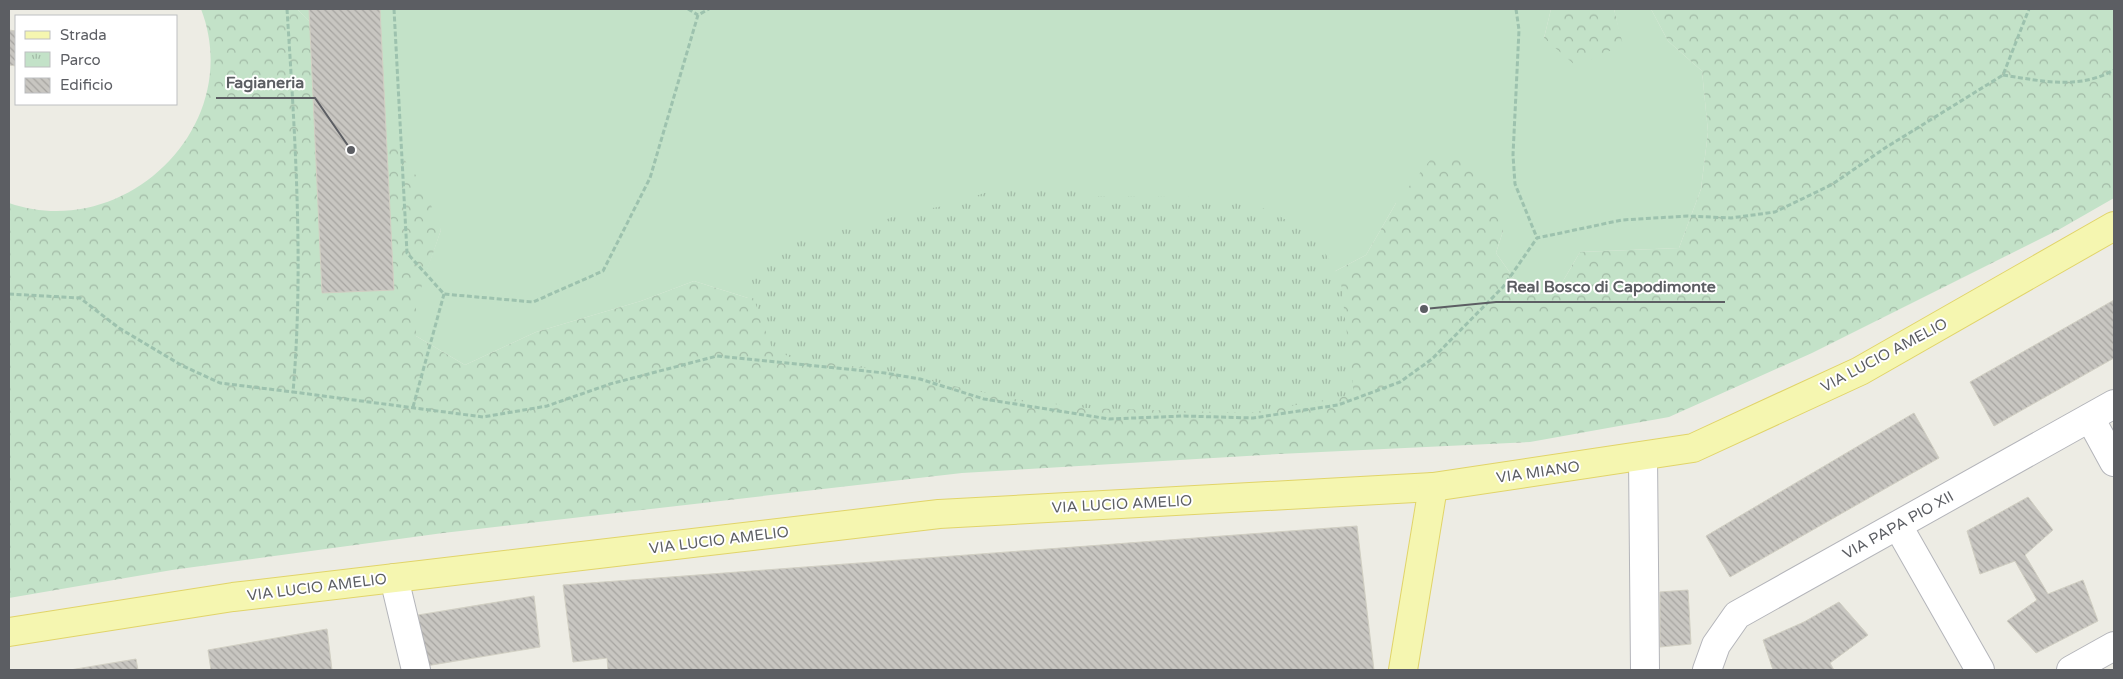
<svg xmlns="http://www.w3.org/2000/svg" width="2123" height="679" viewBox="0 0 2123 679" font-family="'Varela Round',sans-serif">
	<defs>
		<pattern id="forest-crowns" width="20" height="18" patternUnits="userSpaceOnUse" patternTransform="scale(1.25)"><rect width="20" height="18" fill="#c3e2c8"/><path d="M2 6a3 3 0 1 1 6 0M12 15a3 3 0 1 1 6 0" fill="none" stroke="#a2baa6"/></pattern>
		<pattern id="park-tufts" width="24" height="20" patternUnits="userSpaceOnUse" patternTransform="scale(1.25)"><rect width="24" height="20" fill="#c3e2c8"/><path d="M3 7l-1-3M5 7V3M7 7l1-3M15 17l-1-3M17 17v-4M19 17l1-3" fill="none" stroke="#a2baa6"/></pattern>
		<pattern id="building-back-hatch" width="6" height="6" patternUnits="userSpaceOnUse" patternTransform="scale(1.25)"><rect width="6" height="6" fill="#c8c6c1"/><path d="M-1 5l2 2M0 0l6 6M5-1l2 2" fill="none" stroke="#a6a4a0"/></pattern>
	</defs>
	<rect width="100%" height="100%" fill="#edece4"/>
	<polygon fill="#c3e2c8" points="297,9 1551,9 1544,38 1622,45 1614,9 1651,9 1668,41 1702,71 1708,132 1701,189 1679,248 1580,252 1556,293 1525,294 1496,253 1503,231 1396,203 1366,255 1303,288 825,299 748,298 694,281 641,301 536,332 465,365 416,336 415,303 441,230 364,105 339,50"/>
	<g fill="url(#forest-crowns)">
		<path d="M201 9H297L339 50 364 105 423 185 441 230 416 303V336L465 365 536 332 641 301 694 281 748 298 825 299 1303 288 1366 255 1396 203 1431 159 1471 160 1498 187 1503 231 1496 253 1525 294 1556 293 1580 252 1679 248 1701 189 1708 132 1702 71 1668 41 1651 9H2114V198L2060 229 1812 353 1669 417 1530 442 1279 454 962 473 443 533 172 570 9 598V203C125 243 246 126 201 9Z"/>
		<polygon points="1551,9 1614,9 1623,45 1576,66 1544,38"/>
	</g>
	<polygon fill="url(#park-tufts)" points="1023,188 1065,189 1090,196 1195,197 1216,201 1244,202 1271,211 1318,239 1341,283 1354,395 1249,413 1086,408 1014,399 885,371 790,357 772,348 750,289 754,269 764,255 780,244 839,230 865,228 902,213 950,205 984,193"/>
	<g fill="url(#building-back-hatch)" stroke="#d1cfc3">
		<polygon points="309,9 380,9 394,290 322,293"/>
		<polygon points="9,30 16,31 16,66 9,65"/>
		<polygon points="2114,300 2114,358 1994,426 1970,382"/>
		<polygon points="1914,413 1939,458 1730,577 1706,536"/>
		<polygon points="2028,497 2053,530 2025,555 2048,594 2083,580 2098,621 2036,653 2007,621 2037,600 2015,561 1980,574 1967,531"/>
		<polygon points="1357,526 1374,670 608,670 607,658 573,662 563,585"/>
		<polygon points="1688,590 1691,644 1660,647 1660,592"/>
		<polygon points="534,596 540,647 426,666 418,615"/>
		<polygon points="1839,602 1868,635 1830,663 1834,670 1773,670 1763,640 1804,622"/>
		<polygon points="327,629 332,670 211,670 208,650"/>
		<polygon points="136,659 138,670 70,670"/>
	</g>
	<g fill="none" stroke-linecap="round" stroke-linejoin="round">
		<defs>
			<g id="minor">
				<polyline points="2090,418 2114,462"/>
				<polyline points="1643,456 1645,670"/>
				<polyline points="1898,526 1980,670"/>
				<polyline points="394,578 416,670"/>
				<polyline points="1707,670 1716,645 1737,615 2114,404"/>
				<polyline points="2071,670 2114,646"/>
			</g>
			<g id="major">
				<polyline points="9,632 233,597 939,514 1433,487 1693,448 1860,371 2114,226"/>
				<polyline points="1403,670 1433,487"/>
			</g>
		</defs>
		<use href="#minor" stroke="#b4b5ba" stroke-width="30"/>
		<use href="#major" stroke="#e1d469" stroke-width="30"/>
		<g stroke="#9dc2ae" stroke-width="3" stroke-dasharray="5 2.5" stroke-linecap="butt">
			<path d="M287 9C295 136 304 265 293 392L483 417 547 406 610 384 717 356 885 373 920 379 984 399 1109 419 1184 416 1253 418 1338 405 1400 382 1432 359 1503 287 1537 238 1622 220 1688 216 1731 218 1775 212 1831 185 1885 148 2003 75 2029 9"/>
			<polyline points="394,9 407,253 444,294 533,302 603,271 650,178 698,15 709,9"/>
			<polyline points="688,9 698,15"/>
			<polyline points="1516,9 1519,30 1513,155 1515,184 1537,238"/>
			<path d="M2003 75C2042 81 2078 90 2114 70"/>
			<polyline points="9,294 80,298 119,328 181,365 220,383 293,392"/>
			<polyline points="413,407 444,294"/>
		</g>
		<use href="#minor" stroke="#fff" stroke-width="28"/>
		<use href="#major" stroke="#f5f6b0" stroke-width="28"/>
	</g>
	<g text-anchor="middle" dominant-baseline="central" stroke-width="4" stroke-linejoin="round" paint-order="stroke">
		<g font-size="15" fill="#5c5e63" stroke="#fff">
			<text transform="translate(1884 355) rotate(-28)">VIA LUCIO AMELIO</text>
			<text transform="translate(1538 472) rotate(-8)">VIA MIANO</text>
			<text transform="translate(1122 504) rotate(-3)">VIA LUCIO AMELIO</text>
			<text transform="translate(1898 525) rotate(-29)">VIA PAPA PIO XII</text>
			<text transform="translate(719 540) rotate(-7)">VIA LUCIO AMELIO</text>
			<text transform="translate(317 587) rotate(-7)">VIA LUCIO AMELIO</text>
		</g>
	</g>
	<path fill="none" stroke="#5c5e63" stroke-width="2" d="M351 150L315 98H216M1424 309L1496 302H1725"/>
	<g fill="#5c5e63" stroke="#fff" stroke-width="2">
		<circle cx="351" cy="150" r="5"/>
		<circle cx="1424" cy="309" r="5"/>
	</g>
	<g font-size="16" text-anchor="middle" font-weight="bold" fill="#5c5e63" stroke="#fff" stroke-width="4" stroke-linejoin="round" paint-order="stroke">
		<text x="265" y="88">Fagianeria</text>
		<text x="1611" y="292">Real Bosco di Capodimonte</text>
	</g>
	<rect width="2123" height="679" fill="none" stroke="#5c5e63" stroke-width="20"/>
	<rect x="15" y="15" width="162" height="90" fill="#ffffff" stroke="#bebfc1"/>
	<rect x="25" y="31" width="25" height="8" fill="#f5f6b0" stroke="#bebfc1"/>
	<text x="60" y="40" font-size="15" fill="#5c5e63">Strada</text>
	<rect x="25" y="52" width="25" height="15" fill="url(#park-tufts)" stroke="#bebfc1"/>
	<text x="60" y="65" font-size="15" fill="#5c5e63">Parco</text>
	<rect x="25" y="78" width="25" height="15" fill="url(#building-back-hatch)" stroke="#bebfc1"/>
	<text x="60" y="90" font-size="15" fill="#5c5e63">Edificio</text>
</svg>
